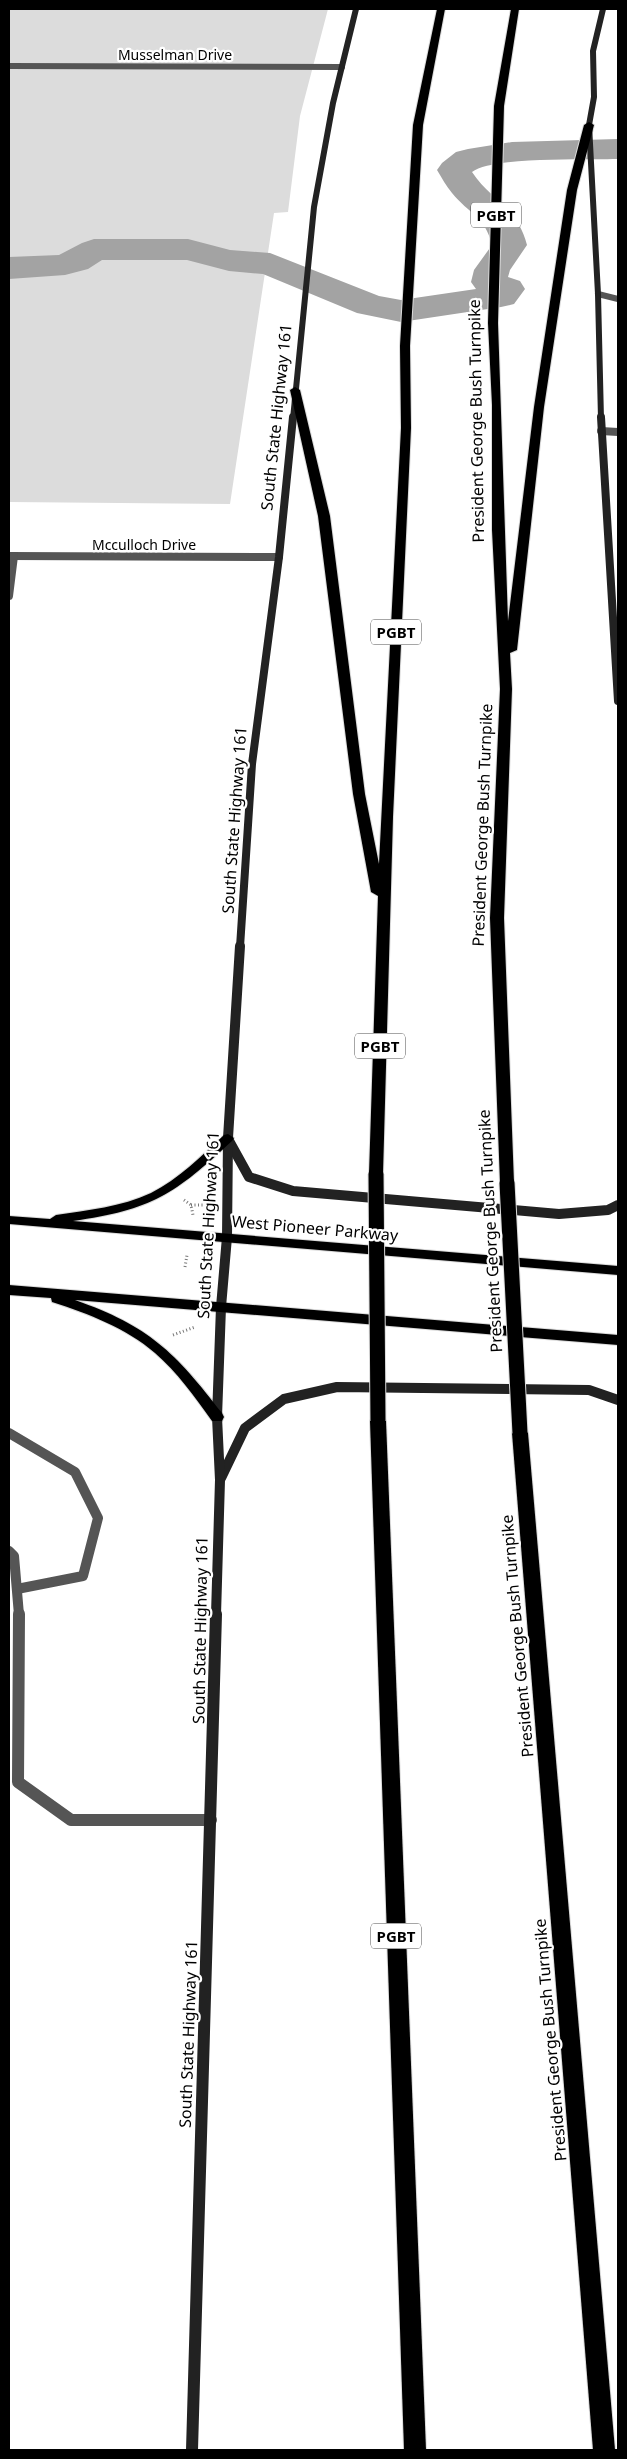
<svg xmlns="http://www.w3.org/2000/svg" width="627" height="2459" viewBox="0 0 627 2459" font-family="'Noto Sans',sans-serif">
	<rect width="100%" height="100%" fill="#fff"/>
	<polygon fill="#dcdcdc" points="9,9 328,9 300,116 288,212 274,213 230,504 9,502"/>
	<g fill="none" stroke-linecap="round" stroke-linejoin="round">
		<path fill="#a3a3a3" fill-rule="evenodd" d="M618 139V159C588 160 493 156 472 172 491 201 517 206 527 245L510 270 508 277 520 281 525 289 514 304 501 307 401 322 357 313 263 274 229 271 187 260H102L88 269 65 275 9 279V257L59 255 82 243 94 239H188L230 250 270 253 379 296 401 300 476 289 471 282 474 270 492 245C485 216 469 214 452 193 446 186 442 178 437 170L442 163 456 152 468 149 512 142Z"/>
		<defs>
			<g id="primary">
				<path d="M228 1134 234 1138 232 1141C175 1194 152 1210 73 1221L618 1266V1275L9 1224V1216L50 1219 56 1215C88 1210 121 1207 151 1193 179 1179 201 1156 224 1135Z"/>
				<path d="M9 1285 618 1335V1345L75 1300C149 1326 175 1352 222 1413L224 1417 222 1421H212C195 1397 177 1372 155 1353 126 1328 89 1314 52 1302L51 1298 9 1295Z"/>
			</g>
			<g id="highway">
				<polygon points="437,9 445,9 423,125 410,346 411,428 393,817 383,1174 381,1178 371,1178 369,1174 378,896 371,892 353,794 318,516 290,390 295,387 300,390 330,516 365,794 379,864 401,428 400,346 413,125"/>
				<polygon points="511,9 519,9 504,106 498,323 508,621 534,407 567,190 584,125 589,122 594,125 577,190 544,407 517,650 510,653 512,689 504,918 514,1183 512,1187 502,1187 500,1183 490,918 500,689 492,530 492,405 488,323 494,106"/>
				<polygon points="378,1415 384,1417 386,1421 426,2450 404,2450 370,1421 372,1417"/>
				<polygon points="520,1427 526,1429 528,1433 615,2450 593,2450 512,1433 514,1429"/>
			</g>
		</defs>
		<use href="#primary" stroke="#dbdbdb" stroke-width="2"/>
		<use href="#highway" stroke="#dbdbdb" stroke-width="2"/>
		<g stroke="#777" stroke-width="3" stroke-dasharray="1 2.5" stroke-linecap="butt">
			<polyline points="184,1200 191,1205 193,1215"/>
			<polyline points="191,1205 203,1205"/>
			<polyline points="185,1267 187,1255"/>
			<polyline points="173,1335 195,1327"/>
		</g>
		<polyline stroke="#555" stroke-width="6" points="598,294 618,299"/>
		<g stroke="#555" stroke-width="8">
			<polyline points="601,431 618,432"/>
			<polyline points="9,556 279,557"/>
			<polyline points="9,596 14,556"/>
		</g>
		<g stroke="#555" stroke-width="10">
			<polyline points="9,1433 75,1472 98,1518 83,1576 17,1589"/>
			<polyline points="9,1551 14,1556 19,1615"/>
		</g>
		<polyline stroke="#555" stroke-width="12" points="19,1614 18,1782 71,1820 211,1820"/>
		<polyline stroke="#555" stroke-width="6" points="9,66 342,67"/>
		<g stroke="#222" stroke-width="6">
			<polyline points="293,419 314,207 333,103 356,9"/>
			<polyline points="601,419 598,294 589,125 594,97 593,51 603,9"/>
		</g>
		<g stroke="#222" stroke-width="8">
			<polyline points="601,417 618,701"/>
			<polyline points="240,947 252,764 279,557 293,417"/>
		</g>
		<g stroke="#222" stroke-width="10">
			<polyline points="228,1139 249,1177 293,1191 559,1214 608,1210 618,1205"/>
			<polyline points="221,1478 245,1428 284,1399 337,1387 589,1390 618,1400"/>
			<polyline points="216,1615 220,1480 217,1417 221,1307 227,1237 228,1138 240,946"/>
		</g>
		<polyline stroke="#222" stroke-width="12" points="192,2450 216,1614"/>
		<use href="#primary" fill="#000" fill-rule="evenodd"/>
		<use href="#highway" fill="#000" fill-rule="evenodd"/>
		<defs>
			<g id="highway-bridge">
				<polyline points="376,1174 378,1421"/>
				<polyline points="507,1183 520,1433"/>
			</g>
		</defs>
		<use href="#highway-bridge" stroke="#dbdbdb" stroke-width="17" stroke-linecap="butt"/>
		<use href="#highway-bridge" stroke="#000" stroke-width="15"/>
	</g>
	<g text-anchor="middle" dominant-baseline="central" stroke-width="4.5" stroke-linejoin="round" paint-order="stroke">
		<g font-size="14" fill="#000" stroke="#fff">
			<text x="175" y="54">Musselman Drive</text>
			<text x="144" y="544">Mcculloch Drive</text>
		</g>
		<g fill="#fff" stroke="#4c4c4c" stroke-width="1">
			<rect x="471" y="202.5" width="50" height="25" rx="4"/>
			<rect x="371" y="619.5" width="50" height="25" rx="4"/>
			<rect x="355" y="1033.5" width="50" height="25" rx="4"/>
			<rect x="371" y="1923.5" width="50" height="25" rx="4"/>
		</g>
		<g font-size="15" font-weight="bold" fill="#000">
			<text x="496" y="215">PGBT</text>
			<text x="396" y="632">PGBT</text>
			<text x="380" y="1046">PGBT</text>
			<text x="396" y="1936">PGBT</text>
		</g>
		<g font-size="16" fill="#000" stroke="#fff">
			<text transform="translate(276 417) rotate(-84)">South State Highway 161</text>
			<text transform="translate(476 421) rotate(-91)">President George Bush Turnpike</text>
			<text transform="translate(234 820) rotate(-86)">South State Highway 161</text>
			<text transform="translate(482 825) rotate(-88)">President George Bush Turnpike</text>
			<text transform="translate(208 1225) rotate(-87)">South State Highway 161</text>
			<text transform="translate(315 1228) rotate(5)">West Pioneer Parkway</text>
			<text transform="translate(490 1231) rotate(-93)">President George Bush Turnpike</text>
			<text transform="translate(200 1630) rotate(-89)">South State Highway 161</text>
			<text transform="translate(517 1636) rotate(-95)">President George Bush Turnpike</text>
			<text transform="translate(188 2034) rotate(-88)">South State Highway 161</text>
			<text transform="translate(550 2040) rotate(-95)">President George Bush Turnpike</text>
		</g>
	</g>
	<rect width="627" height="2459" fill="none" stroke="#000000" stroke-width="20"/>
</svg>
